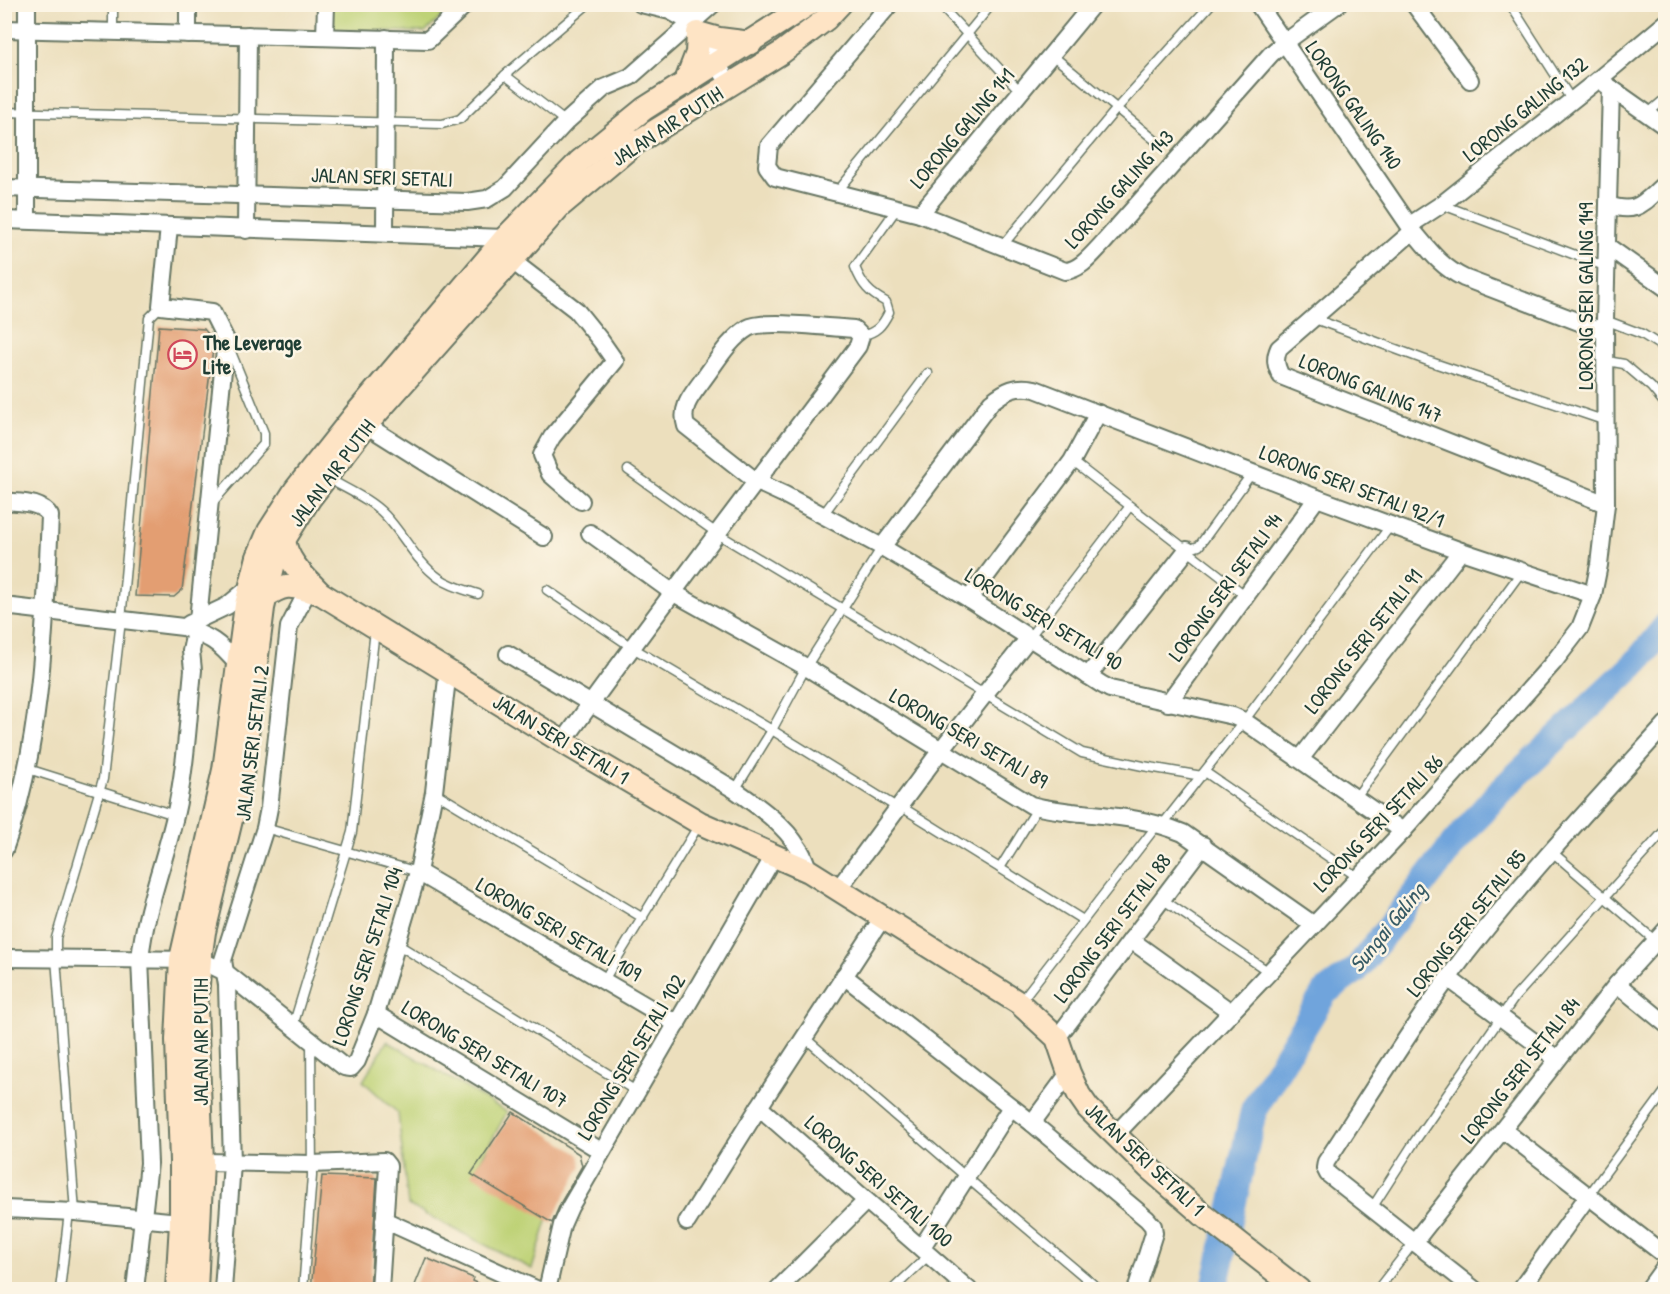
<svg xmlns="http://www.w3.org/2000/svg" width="1670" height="1294" viewBox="0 0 1670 1294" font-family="'Patrick Hand',sans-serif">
	<rect width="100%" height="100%" fill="#fcf5e5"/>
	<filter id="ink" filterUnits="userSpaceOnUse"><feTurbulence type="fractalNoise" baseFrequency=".0167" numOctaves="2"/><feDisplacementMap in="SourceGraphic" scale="12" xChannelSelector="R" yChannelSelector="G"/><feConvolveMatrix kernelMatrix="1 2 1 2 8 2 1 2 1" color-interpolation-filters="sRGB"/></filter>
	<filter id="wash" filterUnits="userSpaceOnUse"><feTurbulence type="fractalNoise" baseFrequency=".008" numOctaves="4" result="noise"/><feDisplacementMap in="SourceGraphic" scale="24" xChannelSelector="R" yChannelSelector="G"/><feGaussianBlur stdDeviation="1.35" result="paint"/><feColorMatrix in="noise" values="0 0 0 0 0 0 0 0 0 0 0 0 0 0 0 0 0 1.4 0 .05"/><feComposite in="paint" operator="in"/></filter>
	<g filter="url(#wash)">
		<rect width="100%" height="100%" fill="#ecdfbd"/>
		<g fill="#bed276" stroke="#6e8855" stroke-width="1.5">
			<polygon points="331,5 455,5 425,32 330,30"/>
			<polygon points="387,1041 507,1112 474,1172 549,1215 532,1269 408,1205 398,1113 363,1081"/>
		</g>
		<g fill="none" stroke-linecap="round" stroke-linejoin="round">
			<polyline stroke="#6fa4dc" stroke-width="27" points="1214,1290 1254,1109 1325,992 1356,970 1452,846 1499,792 1636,663 1666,626"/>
		</g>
		<g id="blocks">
			<g fill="#e39e72">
				<polygon points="159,326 204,329 214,341 182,590 174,597 135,596"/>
				<polygon points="513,1112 579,1154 582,1166 561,1202 552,1223 471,1174"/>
				<polygon points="322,1176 377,1178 370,1290 311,1290"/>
				<polygon points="426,1258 473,1278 472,1281 492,1290 413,1290"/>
			</g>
		</g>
	</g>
	<g filter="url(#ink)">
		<use href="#blocks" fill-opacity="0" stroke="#677664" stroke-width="1.5"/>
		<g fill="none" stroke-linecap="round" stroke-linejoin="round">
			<defs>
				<g id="lane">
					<polyline points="113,4 113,32"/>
					<polyline points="939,4 1021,92"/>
					<polyline points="1510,4 1572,101"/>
					<polyline points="1052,55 1156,141"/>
					<polyline points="505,75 566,122"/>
					<polyline points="4,112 442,124 460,119 505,75 588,4"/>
					<polyline points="1647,114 1666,98"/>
					<polyline points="837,192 992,4"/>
					<polyline points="1443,205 1607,267"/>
					<polyline points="1002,246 1118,107 1211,4"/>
					<polyline points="1315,319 1428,361 1606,421"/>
					<polyline points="1605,320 1642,334 1666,349"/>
					<path d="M861 336C877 332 882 326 889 312L886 302C869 293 862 285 855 267L898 207"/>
					<polyline points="1607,361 1624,364 1651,387 1666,405"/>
					<polyline points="1072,461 1246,596"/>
					<polyline points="628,470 718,534 1082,753 1143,766 1202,776"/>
					<path d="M326 477C345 489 369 498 385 515 404 535 416 562 439 578 450 586 465 590 478 594"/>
					<polyline points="212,503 264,444 264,433 229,347"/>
					<polyline points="822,516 928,373"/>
					<polyline points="1187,550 1199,546 1252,473"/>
					<polyline points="547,590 633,648 772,730 898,808"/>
					<polyline points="1028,639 1130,506"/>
					<polyline points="28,769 175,815"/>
					<polyline points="1205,772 1359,878"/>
					<polyline points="735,790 772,730 806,667 882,547"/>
					<polyline points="434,792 643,918"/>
					<polyline points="1356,797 1522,571"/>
					<polyline points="900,806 1083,920"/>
					<polyline points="1163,824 1244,721 1391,525"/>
					<polyline points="265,828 418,872"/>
					<polyline points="1551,851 1666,950"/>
					<polyline points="1000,868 1038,807"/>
					<polyline points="1162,899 1269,972"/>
					<polyline points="397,944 636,1091"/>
					<polyline points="604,980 700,823"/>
					<polyline points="1021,1001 1158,824"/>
					<polyline points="293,1026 352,832 375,630"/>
					<polyline points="805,1038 979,1188 1100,1290"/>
					<polyline points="1588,1196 1666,1090"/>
					<polyline points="1372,1208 1415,1141 1515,997 1666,829"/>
					<polyline points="75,1212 56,958 56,938 103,779 121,620 149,318 161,306"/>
					<polyline points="60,1290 69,1212"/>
					<polyline points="303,1290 312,1176 311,1041"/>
					<polyline points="892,1290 929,1255"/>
					<polyline points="1377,1290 1415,1241"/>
				</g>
				<g id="street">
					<polyline points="641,4 670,11 692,23 730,85"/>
					<path d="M890 4 769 146 767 166 775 177 920 214 1065 271C1081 270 1093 253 1104 242L1271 54 1284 43 1338 4"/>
					<path d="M1258 4 1413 231C1429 250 1441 267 1464 278L1605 332"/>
					<polyline points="1414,4 1470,80"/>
					<polyline points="4,29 428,40 466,4"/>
					<polyline points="188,34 188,4"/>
					<polyline points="325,37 326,4"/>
					<polyline points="1605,84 1666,127"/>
					<polyline points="4,188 467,202 487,199 505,188 566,122 604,88 630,77 713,4"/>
					<path d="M1608 205C1639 215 1643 202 1666 183"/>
					<polyline points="920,214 1093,4"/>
					<polyline points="4,220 505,238"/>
					<polyline points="27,220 27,4"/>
					<polyline points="1410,225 1442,204 1599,79 1666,23"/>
					<polyline points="169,227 161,306 212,312 226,340 198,620"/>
					<polyline points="246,230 248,35"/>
					<path d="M1413 231 1279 348C1274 359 1276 366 1281 376L1606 504"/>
					<polyline points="385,233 386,38"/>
					<polyline points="1607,246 1666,288"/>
					<polyline points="511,260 576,310 601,341 615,361 552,437 542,455 550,474 581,501"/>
					<polyline points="366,425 544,537"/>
					<path d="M4 501C20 503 41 501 50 516 45 627 42 746 4 850"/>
					<path d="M590 533 672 592 806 667 1031 805C1044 809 1059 810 1072 812 1110 816 1148 818 1183 833L1314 925"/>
					<path d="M882 547 991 402C1006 390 1016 385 1035 389L1317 498 1461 551 1593 595"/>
					<polyline points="969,599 1072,461 1098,413"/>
					<path d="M4 606 183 627C211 638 218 641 238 665"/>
					<polyline points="189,624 227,606 250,587"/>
					<path d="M508 654 735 790C758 806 785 825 799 849 804 855 806 864 809 871"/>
					<polyline points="1088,676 1187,550"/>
					<polyline points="1168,703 1317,498"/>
					<path d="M563 742C659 608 760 478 858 346L861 336 854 329C834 328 762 319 748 328 728 340 716 363 702 381 692 395 680 407 686 426L757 482 785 495 882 547 969 599 1101 684 1110 689 1233 716 1244 721 1403 831"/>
					<polyline points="1301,758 1461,551"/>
					<polyline points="418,872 677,1024"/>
					<polyline points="838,889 941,750 1028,639"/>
					<polyline points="1131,940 1231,1012"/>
					<polyline points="4,958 200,960 225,972 344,1067 351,1068 357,1061 376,1014 418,872 434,792 448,670"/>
					<polyline points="844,976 1032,1123 1147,1219 1153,1226 1154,1233 1136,1290"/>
					<polyline points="1448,978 1557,1059"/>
					<polyline points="1617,984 1666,1024"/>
					<polyline points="376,1014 601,1151"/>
					<polyline points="1057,1038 1203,845"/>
					<polyline points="759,1107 969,1290"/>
					<polyline points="1032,1123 1069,1073"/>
					<polyline points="1503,1130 1666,1256"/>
					<polyline points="1115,1135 1403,831 1553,663 1580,628 1593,595 1599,565 1606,504 1605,320 1611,88"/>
					<polyline points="202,1162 312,1164 384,1161 388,1166 380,1290"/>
					<polyline points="4,1209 75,1212 190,1223"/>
					<polyline points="384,1220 538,1290"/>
					<polyline points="687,1222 759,1107 883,917"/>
					<polyline points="1415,1241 1617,984 1666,930"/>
					<polyline points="922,1247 1011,1107"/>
					<path d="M135 1290 149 1163 140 959C145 910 164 864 175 816 186 769 188 719 193 670L191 651 195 632"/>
					<polyline points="223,1290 232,1163 227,985 223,960 265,828 269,808 289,627 308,590"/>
					<polyline points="547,1290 562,1225 570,1207 774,856"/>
					<polyline points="777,1290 866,1201"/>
					<path d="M1475 1290 1328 1174 1325 1168 1326 1162C1372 1092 1415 1021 1466 954 1528 874 1598 799 1666 724"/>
					<polyline points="1520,1290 1588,1196"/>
					<polyline points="1648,1290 1666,1265"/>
				</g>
				<g id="secondary">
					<polyline points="685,84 697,53 698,33 719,39 751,43"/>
					<path d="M284 540C287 562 305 577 320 593L563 742 700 823 809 871 1019 1003 1057 1038 1069 1073 1079 1095 1088 1108 1149 1168 1202 1214 1299 1290"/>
					<path d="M265 597C289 580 294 588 320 593"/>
					<polyline points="177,1290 181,1223 181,1162 177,1040 181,959 224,770 246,605 258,557 269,531 296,489 354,416 505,238 580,161 644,109 809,4"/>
					<polyline points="196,1290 202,1162 196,1008 200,960 204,932 242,774 263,608 274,563 284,540 310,498 366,425 560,206 634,144 781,53 826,19 840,4"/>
				</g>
			</defs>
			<use href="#lane" stroke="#677664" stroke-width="11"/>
			<use href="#street" stroke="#677664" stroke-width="20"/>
			<use href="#secondary" stroke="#677664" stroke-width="26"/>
			<use href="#lane" stroke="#fff" stroke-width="8"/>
			<use href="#street" stroke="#fff" stroke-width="16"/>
			<use href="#secondary" stroke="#fee4c5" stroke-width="22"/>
		</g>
	</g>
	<defs>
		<symbol id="hotel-ring" viewBox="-11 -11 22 22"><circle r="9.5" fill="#fcf5e5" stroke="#d1495b" stroke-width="1.5"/><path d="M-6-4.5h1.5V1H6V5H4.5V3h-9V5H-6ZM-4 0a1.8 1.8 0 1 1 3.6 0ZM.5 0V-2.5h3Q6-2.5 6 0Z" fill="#d1495b"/></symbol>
	</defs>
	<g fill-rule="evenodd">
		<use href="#hotel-ring" x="166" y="338" width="33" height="33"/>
	</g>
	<g text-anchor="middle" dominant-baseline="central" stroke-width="5" stroke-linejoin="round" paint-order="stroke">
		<g font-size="21" fill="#1f3d34" stroke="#fcf5e5">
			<text transform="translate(1354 105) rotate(55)">LORONG GALING 140</text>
			<text transform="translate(1525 109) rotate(-39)">LORONG GALING 132</text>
			<text transform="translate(667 126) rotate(-33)">JALAN AIR PUTIH</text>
			<text transform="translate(962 128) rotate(-50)">LORONG GALING 141</text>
			<text transform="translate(382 177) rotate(2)">JALAN SERI SETALI</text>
			<text transform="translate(1119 189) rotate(-48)">LORONG GALING 143</text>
			<text transform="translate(1585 296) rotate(-90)">LORONG SERI GALING 149</text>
			<text transform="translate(1371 388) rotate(22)">LORONG GALING 147</text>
			<text transform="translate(332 473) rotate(-53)">JALAN AIR PUTIH</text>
			<text transform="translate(1352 486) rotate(21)">LORONG SERI SETALI 92/1</text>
			<text transform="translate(1225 587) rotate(-54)">LORONG SERI SETALI 94</text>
			<text transform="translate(1044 619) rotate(31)">LORONG SERI SETALI 90</text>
			<text transform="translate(1363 641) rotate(-52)">LORONG SERI SETALI 91</text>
			<text transform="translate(969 738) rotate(30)">LORONG SERI SETALI 89</text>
			<text transform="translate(561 739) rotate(31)">JALAN SERI SETALI 1</text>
			<text transform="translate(252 743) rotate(-83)">JALAN SERI SETALI 2</text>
			<text transform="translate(1378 823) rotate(-47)">LORONG SERI SETALI 86</text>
			<text transform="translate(1466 923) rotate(-52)">LORONG SERI SETALI 85</text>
			<text transform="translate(1112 928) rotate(-53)">LORONG SERI SETALI 88</text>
			<text transform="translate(559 929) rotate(30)">LORONG SERI SETALI 109</text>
			<text transform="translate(367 956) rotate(-72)">LORONG SERI SETALI 104</text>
			<text transform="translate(200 1042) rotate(-90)">JALAN AIR PUTIH</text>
			<text transform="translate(485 1054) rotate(31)">LORONG SERI SETALI 107</text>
			<text transform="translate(631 1057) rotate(-59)">LORONG SERI SETALI 102</text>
			<text transform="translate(1520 1070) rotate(-52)">LORONG SERI SETALI 84</text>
			<text transform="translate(1145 1159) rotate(43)">JALAN SERI SETALI 1</text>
			<text transform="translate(879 1181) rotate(41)">LORONG SERI SETALI 100</text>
		</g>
		<g font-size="21" font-weight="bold" fill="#1f3d34" stroke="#fcf5e5" text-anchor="start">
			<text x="203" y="342">The Leverage<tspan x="203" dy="24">Lite</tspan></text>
		</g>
		<g font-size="22" font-style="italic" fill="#375c66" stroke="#fcf5e5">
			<text transform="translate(1387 927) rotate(-51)">Sungai Galing</text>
		</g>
	</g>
	<rect width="1670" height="1294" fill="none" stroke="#fcf5e5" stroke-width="24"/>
</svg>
